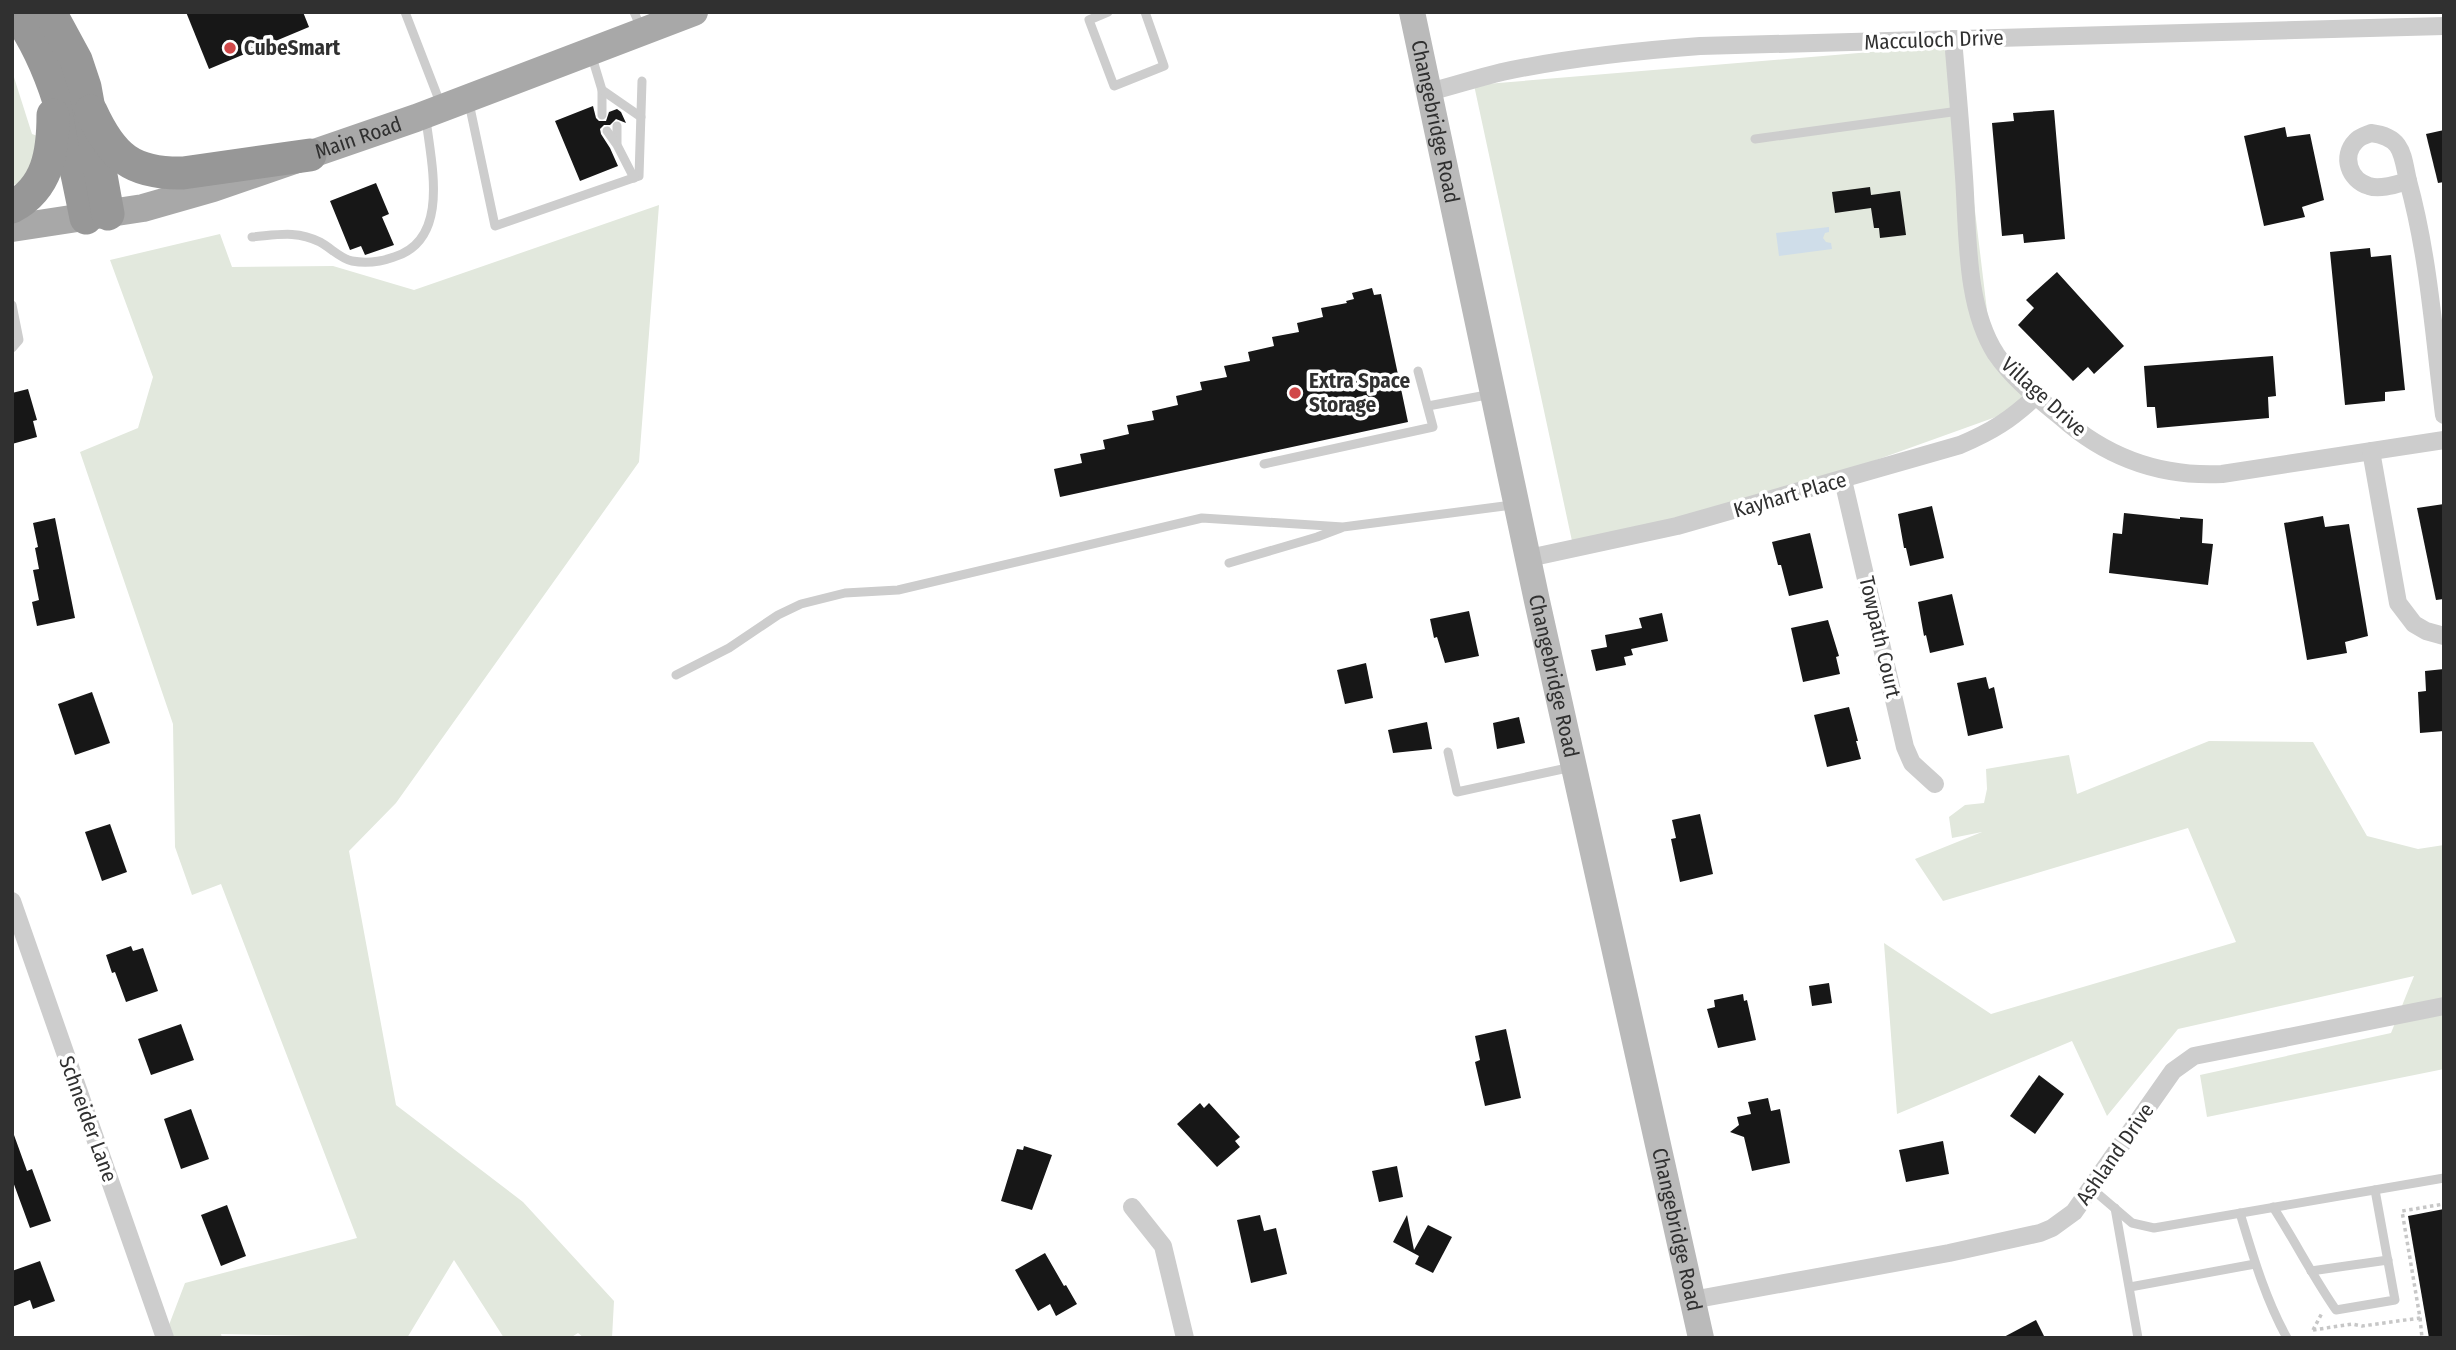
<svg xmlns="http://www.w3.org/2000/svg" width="2456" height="1350" viewBox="0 0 2456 1350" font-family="'Fira Sans Condensed',sans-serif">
	<rect width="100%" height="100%" fill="#fff"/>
	<g fill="#e2e8dd">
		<polygon points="1955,45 1989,327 2032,404 1698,524 1575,555 1474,85"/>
		<polygon points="12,71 32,134 125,167 12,185"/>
		<polygon points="659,205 639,462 396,803 349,851 396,1105 523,1202 614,1301 612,1338 584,1338 578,1333 570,1338 504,1338 454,1260 407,1338 221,1334 222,1338 164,1338 185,1283 357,1238 221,884 192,895 175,847 173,724 80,452 138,428 153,377 110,260 220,234 232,267 333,266 414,290"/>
		<polygon points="2209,741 2313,742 2367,836 2418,849 2444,845 2444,1069 2207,1117 2200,1075 2391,1033 2414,976 2178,1029 2107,1116 2072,1041 1897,1114 1884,943 1991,1014 2236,942 2188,828 1943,901 1915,859 1982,832 1952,838 1949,817 1965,805 1984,803 1987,789 1986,769 2069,755 2077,794"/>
	</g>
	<polygon fill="#cfdde9" points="1829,227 1829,232 1825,233 1823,238 1826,242 1831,243 1832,249 1779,256 1776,233"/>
	<g fill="#171717">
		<polygon points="186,12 303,12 309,27 209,69"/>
		<polygon points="593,106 596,118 599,121 606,121 609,112 617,109 621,112 626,123 616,119 610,125 604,125 600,129 601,134 610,148 618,166 580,181 555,121"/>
		<polygon points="2054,110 2065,239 2024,243 2023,234 2002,236 1992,123 2014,121 2013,113"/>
		<polygon points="2285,127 2287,137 2310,134 2324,200 2302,207 2305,217 2264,226 2244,136"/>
		<polygon points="2444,130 2444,182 2438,183 2426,134"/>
		<polygon points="376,183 389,214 382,217 394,245 365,255 361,246 350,250 330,201"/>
		<polygon points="1870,187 1871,195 1900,191 1906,235 1880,238 1879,228 1874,228 1871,208 1835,213 1832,192"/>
		<polygon points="2370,248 2371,257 2391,255 2405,390 2385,392 2385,401 2345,405 2330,252"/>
		<polygon points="2057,272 2124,346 2094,374 2088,367 2073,381 2018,325 2034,308 2026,300"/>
		<polygon points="1372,288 1374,295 1381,294 1408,422 1060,497 1054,469 1082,463 1080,454 1105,449 1103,440 1129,434 1127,425 1154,420 1152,411 1178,405 1176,396 1202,390 1200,382 1227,377 1224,366 1250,361 1248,352 1274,346 1272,337 1299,332 1297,323 1323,317 1321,308 1347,303 1346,301 1354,299 1352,293"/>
		<polygon points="2273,356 2276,396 2268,397 2269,418 2157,428 2155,407 2147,407 2144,366"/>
		<polygon points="28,389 37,420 33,421 37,437 12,444 12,393"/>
		<polygon points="2444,504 2444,599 2436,600 2417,508"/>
		<polygon points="1932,506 1944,558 1910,566 1906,548 1904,548 1898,514"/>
		<polygon points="2124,513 2180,519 2180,517 2203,519 2202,543 2213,544 2208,585 2109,573 2113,533 2122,534"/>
		<polygon points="2323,516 2325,527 2349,524 2368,636 2345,642 2347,653 2307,660 2284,523"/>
		<polygon points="55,518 75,618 37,626 32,602 39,600 33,570 39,569 35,548 38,547 33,523"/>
		<polygon points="1810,533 1823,588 1789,596 1781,565 1778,565 1772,542"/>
		<polygon points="1952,594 1964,645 1930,653 1926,635 1924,636 1918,602"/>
		<polygon points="1469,611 1479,656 1445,663 1437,637 1434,638 1430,619"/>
		<polygon points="1662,613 1668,641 1631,649 1633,655 1624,657 1626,665 1596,671 1591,650 1607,647 1605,635 1642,628 1639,618"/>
		<polygon points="1828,620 1839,656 1836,657 1840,674 1803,682 1791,628"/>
		<polygon points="1366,663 1373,698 1345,704 1337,670"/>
		<polygon points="2444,669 2444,731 2420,733 2418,692 2426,691 2425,671"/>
		<polygon points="1986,677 1989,689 1994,687 2003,728 1968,736 1957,683"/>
		<polygon points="92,692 110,743 75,755 58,704"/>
		<polygon points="1849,707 1858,741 1856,741 1861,759 1827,767 1814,715"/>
		<polygon points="1519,717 1525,743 1497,749 1493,723"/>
		<polygon points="1427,722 1432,749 1393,753 1388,730"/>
		<polygon points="1700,814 1713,874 1680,882 1671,839 1676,838 1672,820"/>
		<polygon points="110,824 127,872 102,881 85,832"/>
		<polygon points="131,946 133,951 143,948 158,991 126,1002 115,972 112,973 106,955"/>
		<polygon points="1829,983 1832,1003 1812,1006 1809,986"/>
		<polygon points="1743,994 1744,1001 1747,1000 1756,1040 1718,1048 1707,1009 1715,1007 1714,1000"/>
		<polygon points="181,1024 194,1060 151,1075 138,1039"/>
		<polygon points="1506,1029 1521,1098 1485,1106 1475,1062 1480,1060 1475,1036"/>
		<polygon points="2039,1075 2064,1094 2035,1134 2010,1116"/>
		<polygon points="1768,1098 1771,1111 1780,1109 1790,1163 1752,1171 1744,1137 1730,1132 1739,1125 1737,1117 1751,1114 1748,1102"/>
		<polygon points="1200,1103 1204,1108 1209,1103 1240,1137 1235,1141 1240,1147 1217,1167 1177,1124"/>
		<polygon points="191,1109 209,1159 181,1169 164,1119"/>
		<polygon points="12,1135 14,1135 27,1171 32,1169 51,1221 30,1228 12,1179"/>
		<polygon points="1943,1141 1949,1174 1906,1182 1899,1150"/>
		<polygon points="1024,1146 1052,1155 1032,1210 1001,1201 1017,1149 1023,1150"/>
		<polygon points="1397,1166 1403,1197 1379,1202 1372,1171"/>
		<polygon points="227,1205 246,1256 221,1266 201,1215"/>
		<polygon points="2444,1209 2444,1338 2429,1338 2408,1216"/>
		<polygon points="1260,1215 1264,1231 1276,1228 1287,1274 1251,1283 1237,1220"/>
		<polygon points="1407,1215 1414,1250 1428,1225 1452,1237 1433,1273 1415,1264 1419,1256 1393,1242"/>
		<polygon points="1045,1253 1064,1286 1066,1285 1077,1304 1056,1316 1050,1304 1038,1311 1015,1270"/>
		<polygon points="40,1261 55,1301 33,1309 30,1300 12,1307 12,1271"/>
		<polygon points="2036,1320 2045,1338 2002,1338"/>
	</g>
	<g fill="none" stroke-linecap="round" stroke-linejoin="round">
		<g stroke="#c7c7c7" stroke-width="3.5" stroke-dasharray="3.5 3.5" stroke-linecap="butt">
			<polyline points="2420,1318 2422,1338"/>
			<polyline points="2313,1330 2352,1324 2362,1326 2420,1318 2402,1211 2444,1204"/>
			<polyline points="2313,1330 2322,1313"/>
		</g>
		<g stroke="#cdcdcd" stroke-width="9">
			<polyline points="405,12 441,105"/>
			<polyline points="634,12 642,30"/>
			<polyline points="1108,12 1089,20 1114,86 1164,66 1145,12"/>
			<polyline points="592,57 602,90 602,115"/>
			<polyline points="602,90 641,117"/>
			<polyline points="469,103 495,226 639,176 642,81"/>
			<polyline points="617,126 617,143"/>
			<polyline points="607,131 617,145 634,178"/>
			<polyline points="1755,139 1959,111"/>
			<path d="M252 237C277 235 296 230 320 242 331 248 341 259 352 261 368 264 380 262 394 257 451 240 431 163 426 119"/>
			<polyline points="12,305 19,340 12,348"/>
			<polyline points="1428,406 1492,394"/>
			<polyline points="1264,464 1433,427 1418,371"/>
			<polyline points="1229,563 1317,537 1341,528"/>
			<polyline points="676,675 729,648 778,615 801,604 845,593 898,590 1202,518 1343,527 1512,505"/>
			<polyline points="1448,752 1457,792 1572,767"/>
			<polyline points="2091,1188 2132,1223 2154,1228 2444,1178"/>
			<path d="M2273 1207C2295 1241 2313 1277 2336 1310L2395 1300 2375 1190"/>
			<polyline points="2115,1208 2138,1338"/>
			<path d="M2240 1213C2253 1256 2265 1298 2287 1338"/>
			<polyline points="2311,1271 2388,1260"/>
			<polyline points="2130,1287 2255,1264"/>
		</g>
		<g stroke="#cdcdcd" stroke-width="18">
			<path d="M1953 39C1957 85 1961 131 1964 177 1968 233 1965 306 1996 354 2013 379 2038 398 2061 417 2107 458 2160 477 2222 474L2444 440"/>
			<path d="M1429 92C1453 86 1477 78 1502 72 1567 58 1633 51 1700 46L2444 26"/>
			<path d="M2371 133C2403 137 2402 154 2408 181 2397 184 2380 190 2369 186 2349 180 2341 156 2356 141 2359 137 2366 135 2371 133Z"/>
			<path d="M2408 181C2429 257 2434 337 2444 415"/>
			<polyline points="2371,451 2398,603 2414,624 2426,631 2444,636"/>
			<polyline points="1843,480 1905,747 1912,763 1935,784"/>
			<path d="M1529 558 1677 526 1960 445C1993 431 2010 420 2036 396"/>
			<polyline points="12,901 165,1338"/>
			<polyline points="1132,1207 1163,1246 1185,1338"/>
			<polyline points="1692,1300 1949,1253 2040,1233 2052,1228 2074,1212 2173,1071 2194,1056 2444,1006"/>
		</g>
		<path stroke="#bababa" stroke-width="26" id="s1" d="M1412 12 1537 601 1701 1338"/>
		<path stroke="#a8a8a8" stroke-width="28" id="s2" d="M12 228 143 208 213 188 416 118 694 12"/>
		<g stroke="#979797" stroke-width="33">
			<path d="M16 12C60 74 71 145 86 218"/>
			<polyline points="50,12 76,60 85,87 108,214"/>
			<path d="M91 111C112 157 132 174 183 173L310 155"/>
			<path d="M12 207C48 188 53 152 53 115"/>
		</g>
	</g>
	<g fill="#d14849" stroke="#fff" stroke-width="2.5">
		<circle cx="230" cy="48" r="7"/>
		<circle cx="1295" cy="393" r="7"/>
	</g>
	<g text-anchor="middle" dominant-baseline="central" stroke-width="7" stroke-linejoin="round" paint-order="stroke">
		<g font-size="21" fill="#303030" stroke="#fff">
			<text transform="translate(1934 40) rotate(-2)">Macculoch Drive</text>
			<text stroke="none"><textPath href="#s1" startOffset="112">Changebridge Road</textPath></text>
			<text stroke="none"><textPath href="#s2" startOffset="359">Main Road</textPath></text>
			<text transform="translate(2044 397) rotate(42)">Village Drive</text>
			<text transform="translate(1790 495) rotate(-16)">Kayhart Place</text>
			<text transform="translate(1880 637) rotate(77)">Towpath Court</text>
			<text stroke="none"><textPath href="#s1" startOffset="679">Changebridge Road</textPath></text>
			<text transform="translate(88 1119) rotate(70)">Schneider Lane</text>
			<text transform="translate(2115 1154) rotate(-55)">Ashland Drive</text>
			<text stroke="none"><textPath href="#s1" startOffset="1246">Changebridge Road</textPath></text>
		</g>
		<g font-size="21" font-weight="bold" fill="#303030" stroke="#fff" text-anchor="start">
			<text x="244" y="48">CubeSmart</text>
			<text x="1309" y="381">Extra Space<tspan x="1309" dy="24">Storage</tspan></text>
		</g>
	</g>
	<rect width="2456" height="1350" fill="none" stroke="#303030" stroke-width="28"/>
</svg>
